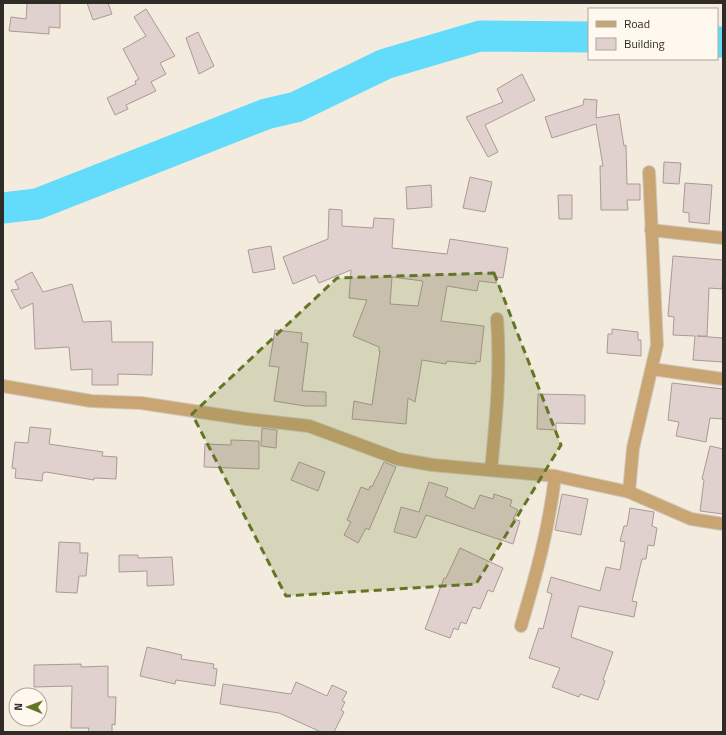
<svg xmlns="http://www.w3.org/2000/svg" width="726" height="735" viewBox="0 0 726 735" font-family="'Titillium Web',sans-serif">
	<rect width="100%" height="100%" fill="#f3ebde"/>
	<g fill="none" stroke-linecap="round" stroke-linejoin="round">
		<g stroke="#63dcfb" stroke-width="31">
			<polyline points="717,42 723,42"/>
			<polyline points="3,208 37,204 266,114 296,107 385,64 480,36 589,37"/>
		</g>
	</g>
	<g fill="#e1d1ce" stroke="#aa9a97" fill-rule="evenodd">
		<polygon points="27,3 60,3 60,28 49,27 49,34 9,31 11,17 26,19"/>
		<polygon points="87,3 108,3 112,14 93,20"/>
		<polygon points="146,9 175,56 160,63 166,74 151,82 156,91 126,105 128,109 115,115 107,98 136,84 135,81 139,79 123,49 146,36 134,17"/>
		<polygon points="198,32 214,66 199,74 186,38"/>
		<polygon points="522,74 535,100 485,125 498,152 488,157 466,117 503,102 497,89"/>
		<polygon points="584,99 597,100 596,118 619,114 624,146 626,145 627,184 640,184 640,200 627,200 628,210 601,210 600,166 603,166 596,124 552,138 545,117 583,105"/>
		<polygon points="664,162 681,163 679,184 663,183"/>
		<polygon points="470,177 492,182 485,212 463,208"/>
		<polygon points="685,183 712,185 709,224 689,222 689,213 683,212"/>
		<polygon points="431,185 432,207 407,209 406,187"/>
		<polygon points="558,195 572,195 572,219 559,219"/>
		<path d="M329 209 342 210V226L373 228 374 218 394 219 392 248 447 254 450 239 508 248 503 278 497 277 496 283 479 281 477 291 447 286 441 321 484 326 480 362 476 361V364L447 361 446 364 422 360 415 402 408 398 406 424 352 419 354 401 372 405 380 351H379V347L353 336 367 300 349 298 351 270 319 283 315 275 293 284 283 257 328 239ZM392 277 423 281 418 306 390 304Z"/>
		<polygon points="271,246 275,269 253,273 248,250"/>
		<polygon points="673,256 723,260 722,289 709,288 707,336 697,336 723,338 723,362 693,360 695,336 673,335 674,317 668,316"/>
		<polygon points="32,272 43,292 72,284 83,322 111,321 112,342 153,342 152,375 118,374 118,385 92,385 92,369 71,370 69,347 35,349 33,303 21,309 11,290 19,289 15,281"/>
		<polygon points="612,329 638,332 638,340 641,340 641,356 607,353 608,334 612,334"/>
		<polygon points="275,330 302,333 301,342 308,343 302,391 326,392 326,406 305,406 274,401 279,367 269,366"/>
		<polygon points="672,383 723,389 723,419 710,418 706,442 676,436 679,422 668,420"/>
		<polygon points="538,394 585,395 585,424 556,423 556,430 537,429"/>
		<polygon points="30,427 51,429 49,444 103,452 102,456 117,457 116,479 94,478 94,480 46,472 43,473 42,481 15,478 16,469 12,468 15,442 28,443"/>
		<polygon points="262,428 277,430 276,448 261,446"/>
		<polygon points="231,440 259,441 259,469 204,467 205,444 231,445"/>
		<polygon points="710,446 723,449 723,514 700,511 704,480 702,479"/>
		<polygon points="299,462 325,472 318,491 291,480"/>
		<polygon points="384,462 396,467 369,530 366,528 358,543 344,535 351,522 347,520 361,487 369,490 370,486 372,487"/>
		<polygon points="429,482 448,488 445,496 474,509 480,495 493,499 494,494 512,500 510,506 518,510 513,519 520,521 513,544 426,515 416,538 394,532 401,507 419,512"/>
		<polygon points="562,494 588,499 581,535 555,530"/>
		<polygon points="630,508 654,512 652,526 657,528 654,546 648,545 646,559 642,559 632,601 637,602 634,617 579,606 571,637 613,652 603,680 605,681 598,700 580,694 579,697 552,687 560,668 529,658 539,628 543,629 552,594 547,592 551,577 600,591 606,567 620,570 625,542 620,541 624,526 627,526"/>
		<polygon points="59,542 80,543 80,553 88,553 86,576 79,576 77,593 56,592"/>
		<polygon points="460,548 503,568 493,592 488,590 480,609 473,607 466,624 461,622 458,630 454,628 450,638 425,629 444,578 446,578"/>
		<polygon points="119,555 138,555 138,558 172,557 174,585 147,586 147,571 119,572"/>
		<polygon points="147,647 182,655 181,659 214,664 213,668 217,669 215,686 176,680 175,684 140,676"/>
		<polygon points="81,664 81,667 108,666 108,697 116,697 115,725 112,724 112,732 88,732 89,728 71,728 72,686 34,687 34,665"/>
		<polygon points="296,682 327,696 332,685 347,692 342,701 345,702 341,710 344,712 334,732 321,732 279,713 220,704 223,684 291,694"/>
	</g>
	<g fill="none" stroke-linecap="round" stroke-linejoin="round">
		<defs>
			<g id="street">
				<polyline points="651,230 723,238"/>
				<polyline points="652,369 723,379"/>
				<polyline points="3,386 91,401 141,403 247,419 309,426 398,459 433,465 555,476 629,492 691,519 723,524"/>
				<path d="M491 470C496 420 501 369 497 319"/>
				<polyline points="629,492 633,448 657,345 649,172"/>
				<path d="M521 626C536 575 549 529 555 476"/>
			</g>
		</defs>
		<use href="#street" stroke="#d0c9bd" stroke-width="14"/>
		<use href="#street" stroke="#c9a573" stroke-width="12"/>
	</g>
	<path fill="#627626" fill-opacity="0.2" stroke="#627626" stroke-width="3" stroke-dasharray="8 5" stroke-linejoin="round" d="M494 273 561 445 476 584 286 596 192 414 337 278Z"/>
	<rect width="726" height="735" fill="none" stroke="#2f2c27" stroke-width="8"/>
	<rect x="588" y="8" width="130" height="52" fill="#fff8ee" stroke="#aca69e"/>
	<rect x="596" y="21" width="20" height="6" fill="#c9a573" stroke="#aca69e"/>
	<text x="624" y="28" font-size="12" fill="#2f2c27">Road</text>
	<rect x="596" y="38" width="20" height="12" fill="#e1d1ce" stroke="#aca69e"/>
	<text x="624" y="48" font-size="12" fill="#2f2c27">Building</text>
	<g transform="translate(28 707) rotate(271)"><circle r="19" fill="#fff8ee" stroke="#aca69e"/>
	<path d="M0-3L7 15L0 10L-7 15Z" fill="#627626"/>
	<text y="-6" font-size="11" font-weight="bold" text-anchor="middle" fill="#2f2c27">N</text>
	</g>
</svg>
